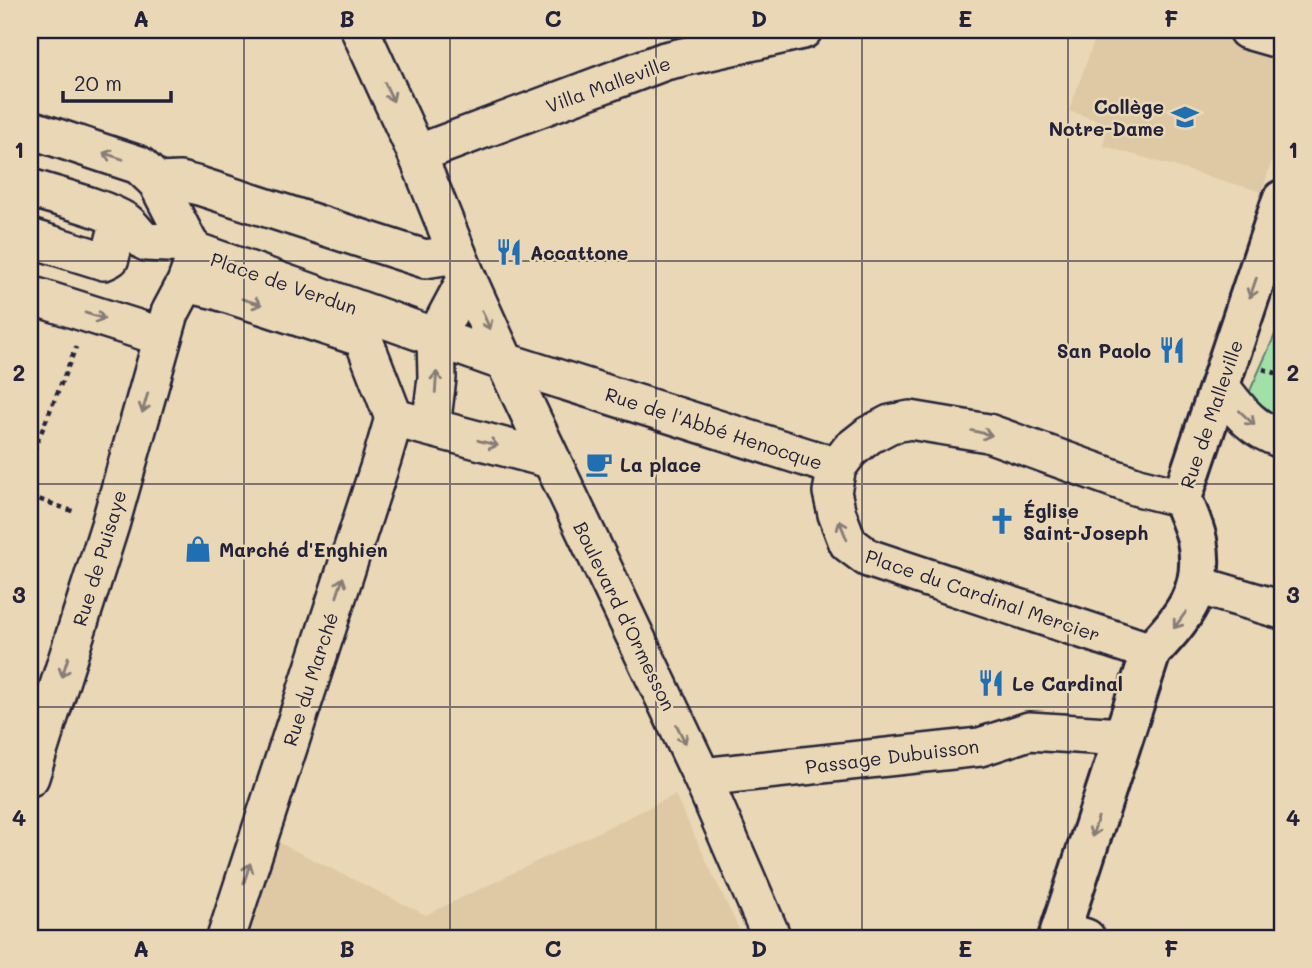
<svg xmlns="http://www.w3.org/2000/svg" width="1312" height="968" viewBox="0 0 1312 968" font-family="Mali,sans-serif">
	<rect width="100%" height="100%" fill="#ead7b5"/>
	<filter id="ink" filterUnits="userSpaceOnUse"><feTurbulence type="fractalNoise" baseFrequency=".0143" numOctaves="2"/><feDisplacementMap in="SourceGraphic" scale="14" xChannelSelector="R" yChannelSelector="G"/><feConvolveMatrix kernelMatrix="1 2 1 2 8 2 1 2 1" color-interpolation-filters="sRGB"/></filter>
	<g filter="url(#ink)">
		<g fill="#dec9a4">
			<polygon points="1098,30 1237,30 1282,43 1282,128 1262,192 1104,146 1106,123 1069,111"/>
			<polygon points="675,795 743,938 236,938 265,836 426,915"/>
		</g>
		<polygon fill="#a2e0a7" stroke="#628171" stroke-width="2" points="1282,319 1282,427 1245,402"/>
		<g fill="none" stroke-linecap="round" stroke-linejoin="round">
			<defs>
				<g id="minor">
					<polyline points="360,30 417,154 467,278 436,336"/>
					<polyline points="1247,30 1282,40"/>
					<polyline points="30,129 139,165 157,182 189,244 197,252 505,362 702,777 772,938"/>
					<polyline points="417,154 665,61 803,30"/>
					<polyline points="157,182 180,181 199,186 425,259 457,254"/>
					<path d="M30 188C57 197 102 207 126 222 134 228 138 237 146 242L189 244"/>
					<polyline points="30,238 104,261 110,258 120,220"/>
					<polyline points="467,278 505,362 837,467"/>
					<polyline points="186,283 216,290 363,338 394,418 550,459"/>
					<polyline points="30,295 163,337"/>
					<path d="M1220 386C1239 411 1251 429 1282 439"/>
					<polyline points="431,427 437,378 436,336"/>
					<polyline points="1197,585 1282,610"/>
					<polyline points="1151,652 868,558 848,543 837,514 832,492 837,467 850,450 869,435 890,424 910,420 988,433 1138,487 1182,498"/>
					<polyline points="30,777 110,525 170,313 186,283 197,252"/>
					<polyline points="702,777 980,747 1029,731 1123,737"/>
					<polyline points="1061,930 1086,938"/>
					<polyline points="226,938 382,459 394,418"/>
				</g>
				<path id="major" d="M1058 938 1151 652C1183 617 1207 591 1197 540 1194 526 1187 512 1182 498L1282 200"/>
			</defs>
			<use href="#minor" stroke="#22223b" stroke-width="42"/>
			<use href="#major" stroke="#22223b" stroke-width="44"/>
			<g stroke="#22223b" stroke-width="4.5" stroke-dasharray="5 5" stroke-linecap="butt">
				<polyline points="1263,369 1282,375"/>
				<polyline points="30,460 76,347"/>
				<polyline points="30,496 75,512"/>
			</g>
			<use href="#minor" stroke="#ead7b5" stroke-width="37"/>
			<use href="#major" stroke="#ead7b5" stroke-width="38"/>
		</g>
		<defs><path id="oneway-shaft" d="M-6 0H5M1.5-3L5.5 0L1.5 3" fill="none" stroke-width="1.6" stroke-linecap="round" stroke-linejoin="round" transform="scale(1.75)"/></defs>
		<g stroke="#867c78">
			<use href="#oneway-shaft" transform="translate(389 92) rotate(65)"/>
			<use href="#oneway-shaft" transform="translate(113 156) rotate(-162)"/>
			<use href="#oneway-shaft" transform="translate(1253 288) rotate(109)"/>
			<use href="#oneway-shaft" transform="translate(252 302) rotate(18)"/>
			<use href="#oneway-shaft" transform="translate(95 316) rotate(17)"/>
			<use href="#oneway-shaft" transform="translate(486 320) rotate(66)"/>
			<use href="#oneway-shaft" transform="translate(436 382) rotate(-86)"/>
			<use href="#oneway-shaft" transform="translate(145 403) rotate(106)"/>
			<use href="#oneway-shaft" transform="translate(1247 418) rotate(43)"/>
			<use href="#oneway-shaft" transform="translate(982 433) rotate(13)"/>
			<use href="#oneway-shaft" transform="translate(488 443) rotate(15)"/>
			<use href="#oneway-shaft" transform="translate(843 530) rotate(-112)"/>
			<use href="#oneway-shaft" transform="translate(340 587) rotate(-72)"/>
			<use href="#oneway-shaft" transform="translate(1180 620) rotate(126)"/>
			<use href="#oneway-shaft" transform="translate(65 667) rotate(108)"/>
			<use href="#oneway-shaft" transform="translate(681 734) rotate(64)"/>
			<use href="#oneway-shaft" transform="translate(1095 827) rotate(108)"/>
			<use href="#oneway-shaft" transform="translate(247 873) rotate(-72)"/>
		</g>
	</g>
	<path fill="none" stroke="#22223b" stroke-width="2" stroke-opacity="0.55" d="M244 30V938M450 30V938M656 30V938M862 30V938M1068 30V938M30 261H1282M30 484H1282M30 707H1282"/>
	<defs>
		<symbol id="school-bare" viewBox="-9 -9 18 18"><path d="M0-5L7-2L0 1L-7-2ZM-4 1L0 2.5L4 1V4Q0 6-4 4Z" fill="#1f6fb2" stroke="#ead7b5" stroke-width="2.5" paint-order="stroke"/></symbol>
		<symbol id="restaurant-bare" viewBox="-9 -9 18 18"><path d="M-5-6h1v4h1v-4h1v4h1v-4h1v5L-1.5 .5V6h-2V.5L-5-1ZM5-6V6H3V1.5H1.5Q1.5-4 5-6Z" fill="#1f6fb2" stroke="#ead7b5" stroke-width="2.5" paint-order="stroke"/></symbol>
		<symbol id="cafe-bare" viewBox="-9 -9 18 18"><path d="M-5.5-4.5H6V0H3Q3 3.5 0 3.5H-2.5Q-5.5 3.5-5.5 0ZM3-3.2v2h1.7v-2ZM-6 4.5H4V6H-6Z" fill="#1f6fb2" stroke="#ead7b5" stroke-width="2.5" paint-order="stroke"/></symbol>
		<symbol id="church-bare" viewBox="-9 -9 18 18"><path d="M-1.2-6h2.4v3.5h3.3v2.4h-3.3V6h-2.4V-.1h-3.3v-2.4h3.3Z" fill="#1f6fb2" stroke="#ead7b5" stroke-width="2.5" paint-order="stroke"/></symbol>
		<symbol id="shop-bare" viewBox="-9 -9 18 18"><path d="M-5-2.5h2.3a2.7 3.5 0 0 1 5.4 0H5L5.5 6h-11ZM-1.5-2.5h3a1.5 2.3 0 0 0-3 0Z" fill="#1f6fb2" stroke="#ead7b5" stroke-width="2.5" paint-order="stroke"/></symbol>
	</defs>
	<g fill-rule="evenodd">
		<use href="#school-bare" x="1166" y="98" width="38" height="38"/>
		<use href="#restaurant-bare" x="490" y="233" width="38" height="38"/>
		<use href="#restaurant-bare" x="1153" y="331" width="38" height="38"/>
		<use href="#cafe-bare" x="580" y="445" width="38" height="38"/>
		<use href="#church-bare" x="983" y="502" width="38" height="38"/>
		<use href="#shop-bare" x="179" y="530" width="38" height="38"/>
		<use href="#restaurant-bare" x="972" y="664" width="38" height="38"/>
	</g>
	<g text-anchor="middle" dominant-baseline="central" stroke-width="5" stroke-linejoin="round" paint-order="stroke">
		<g font-size="19" fill="#22223b" stroke="#ead7b5">
			<text transform="translate(608 84) rotate(-20)">Villa Malleville</text>
			<text transform="translate(284 283) rotate(19)">Place de Verdun</text>
			<text transform="translate(1211 414) rotate(-71)">Rue de Malleville</text>
			<text transform="translate(714 428) rotate(18)">Rue de l'Abbé Henocque</text>
			<text transform="translate(99 558) rotate(-73)">Rue de Puisaye</text>
			<text transform="translate(983 595) rotate(19)">Place du Cardinal Mercier</text>
			<text transform="translate(625 616) rotate(64)">Boulevard d'Ormesson</text>
			<text transform="translate(310 679) rotate(-72)">Rue du Marché</text>
			<text transform="translate(892 756) rotate(-7)">Passage Dubuisson</text>
		</g>
		<g font-size="19" font-weight="bold" fill="#22223b" stroke="#ead7b5" text-anchor="start">
			<text x="1164" y="106" text-anchor="end">Collège<tspan x="1164" dy="22">Notre-Dame</tspan></text>
			<text x="530" y="252">Accattone</text>
			<text x="1151" y="350" text-anchor="end">San Paolo</text>
			<text x="620" y="464">La place</text>
			<text x="1023" y="510">Église<tspan x="1023" dy="22">Saint-Joseph</tspan></text>
			<text x="219" y="549">Marché d'Enghien</text>
			<text x="1012" y="683">Le Cardinal</text>
		</g>
	</g>
	<rect width="1312" height="968" fill="none" stroke="#ead7b5" stroke-width="77"/>
	<path d="M63 91v10h108v-10" fill="none" stroke="#22223b" stroke-width="3.5"/>
	<text x="74" y="91" font-size="21" fill="#22223b" stroke="#ead7b5" stroke-width="5" paint-order="stroke">20 m</text>
	<rect x="38" y="38" width="1236" height="892" fill="none" stroke="#22223b" stroke-width="2.5"/>
	<g font-size="23" text-anchor="middle" font-weight="bold" fill="#22223b">
		<text x="141" y="27">A</text>
		<text x="347" y="27">B</text>
		<text x="553" y="27">C</text>
		<text x="759" y="27">D</text>
		<text x="965" y="27">E</text>
		<text x="1171" y="27">F</text>
		<text x="19" y="158">1</text>
		<text x="1293" y="158">1</text>
		<text x="19" y="381">2</text>
		<text x="1293" y="381">2</text>
		<text x="19" y="603">3</text>
		<text x="1293" y="603">3</text>
		<text x="19" y="826">4</text>
		<text x="1293" y="826">4</text>
		<text x="141" y="957">A</text>
		<text x="347" y="957">B</text>
		<text x="553" y="957">C</text>
		<text x="759" y="957">D</text>
		<text x="965" y="957">E</text>
		<text x="1171" y="957">F</text>
	</g>
</svg>
